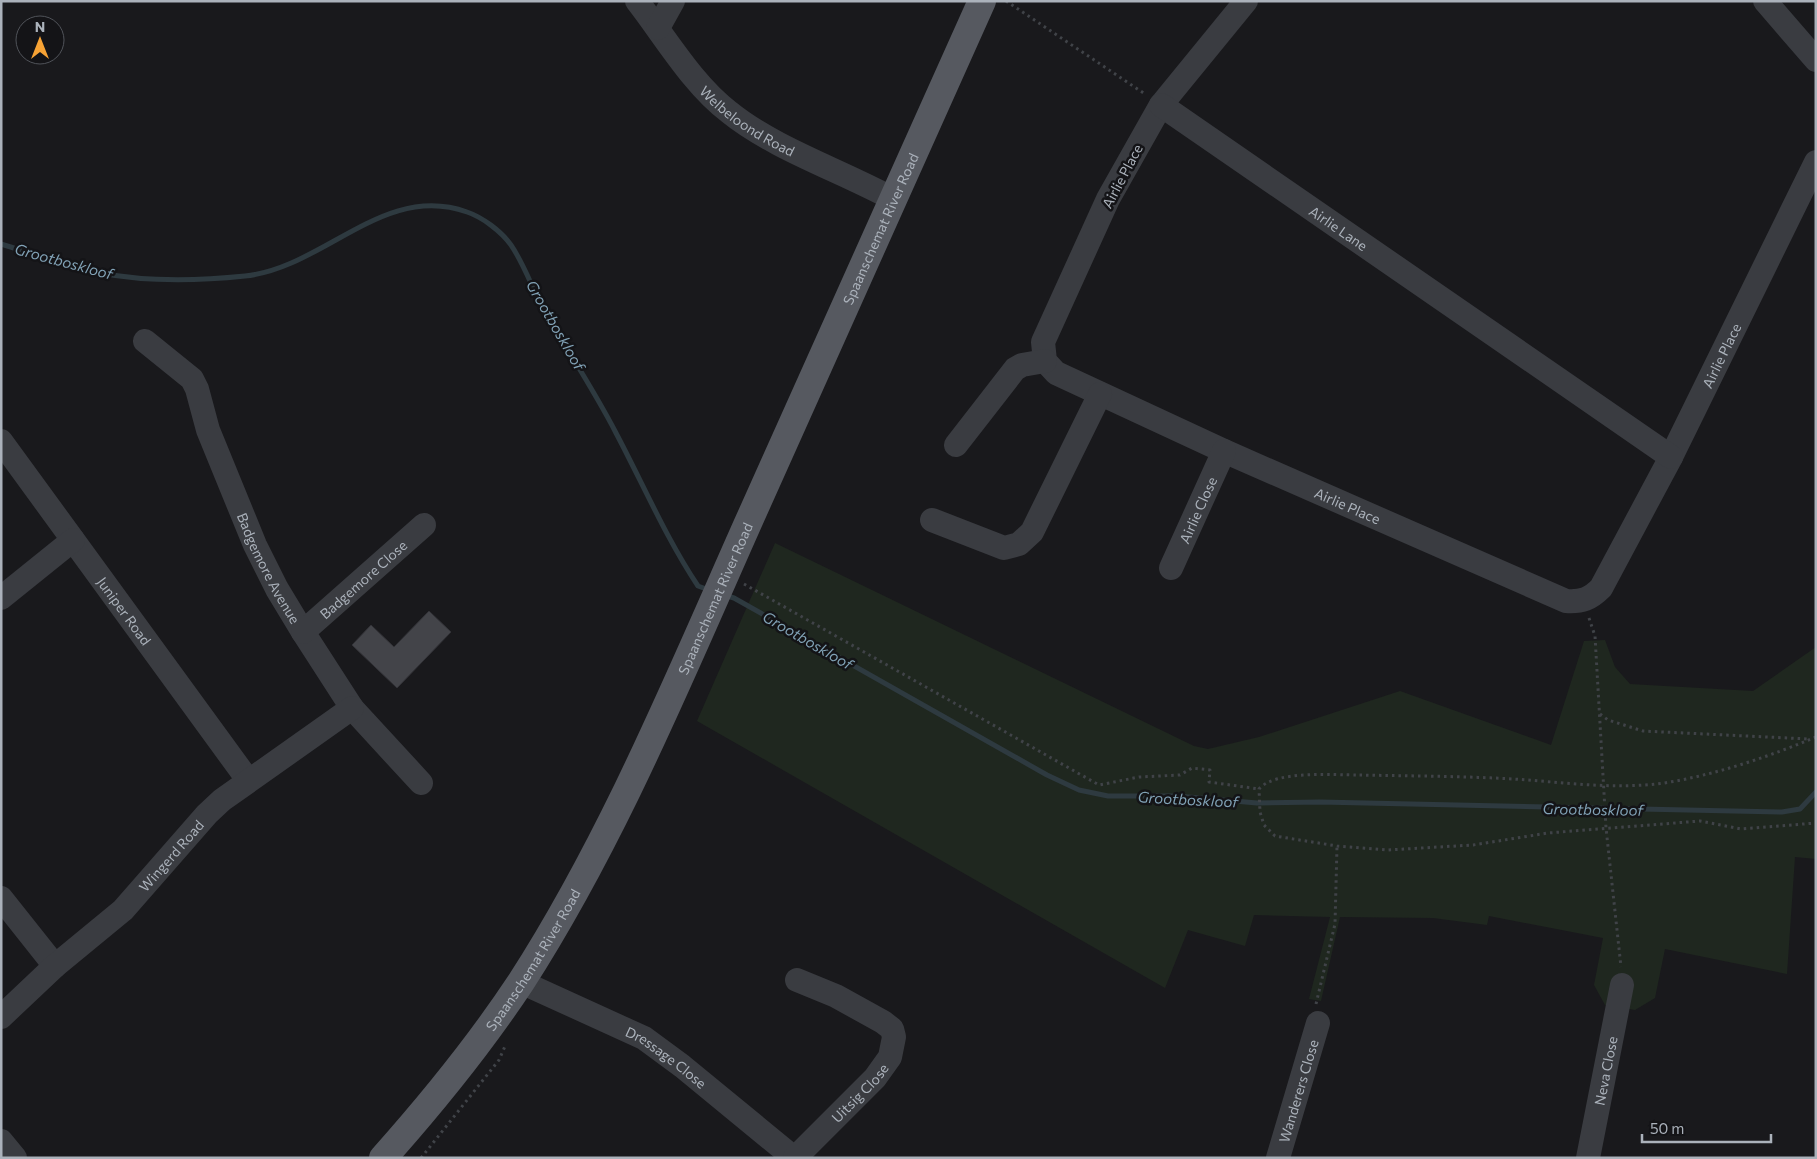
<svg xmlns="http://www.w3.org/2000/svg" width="1817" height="1159" viewBox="0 0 1817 1159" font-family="Commissioner,sans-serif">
	<rect width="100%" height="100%" fill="#19191c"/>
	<polygon fill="#1f271f" points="775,543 1194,746 1208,749 1259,737 1400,691 1551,745 1584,641 1605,640 1615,667 1630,684 1753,691 1816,647 1816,859 1795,857 1787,974 1665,949 1655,998 1635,1010 1605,1005 1594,985 1603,938 1489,916 1487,925 1433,918 1340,917 1321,1001 1309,999 1330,917 1254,915 1245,946 1188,930 1165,988 697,721"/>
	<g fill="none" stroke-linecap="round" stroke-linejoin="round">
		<g stroke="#2e3a40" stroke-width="5">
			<path d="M1 244C33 254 67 267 100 273 147 282 197 281 245 276 324 268 384 182 467 212 482 217 501 231 511 245 524 264 532 288 543 308 567 350 594 390 616 433 643 484 666 538 698 586L709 590"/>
			<polyline points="724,595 734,598 1047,775 1079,790 1108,796 1177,796 1257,803 1320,802 1782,812 1800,809 1816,792"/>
		</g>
	</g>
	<polygon fill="#434449" stroke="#333338" points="429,611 451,632 397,688 352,645 371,625 394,647"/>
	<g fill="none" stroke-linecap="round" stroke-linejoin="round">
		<g stroke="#404348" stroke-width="3" stroke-dasharray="2.5 4" stroke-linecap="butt">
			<polyline points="1006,1 1145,94"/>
			<polyline points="744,584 1099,785 1139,777 1180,775 1192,768 1210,770 1209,782 1259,789"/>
			<polyline points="1589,618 1595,636 1606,828 1621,967"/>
			<polyline points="1600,714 1608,720 1643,731 1808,739"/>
			<path d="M1816 737C1768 757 1715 775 1664 783 1615 790 1562 782 1513 779 1461 776 1409 776 1358 775 1334 775 1275 770 1259 789L1260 812 1264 825 1275 836 1337 846 1387 850 1473 845 1548 833 1700 821 1741 829 1816 823"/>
			<polyline points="1316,1004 1335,924 1337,846"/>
			<polyline points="421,1158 499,1060 506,1044"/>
		</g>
		<g stroke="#3a3c41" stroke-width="24">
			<path id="s1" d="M637 1C665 37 693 85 729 112 773 148 842 171 893 199"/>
			<path id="s2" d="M1246 1 1161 105 1108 199 1043 342 1045 361 1056 373 1224 451 1566 601C1582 602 1590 599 1601 588L1671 457 1816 162"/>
			<polyline points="1765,1 1816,60"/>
			<polyline points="658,28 673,1"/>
			<path id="s3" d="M1161 105 1671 457"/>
			<path id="s4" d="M145 341 192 379 197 389 208 430 255 545 277 589 303 632 352 708 421 783"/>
			<path id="s5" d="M1 441 248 780"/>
			<polyline points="956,445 1015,369 1022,365 1045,361"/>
			<polyline points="932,520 1004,548 1019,544 1032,532 1100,394"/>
			<path id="s6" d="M1171 568 1224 451"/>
			<polyline points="1,598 73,540"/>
			<path id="s7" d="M303 632 424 525"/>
			<polyline points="1,898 55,966"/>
			<path id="s8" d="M521 982 644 1038 682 1066 794 1158"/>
			<path id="s9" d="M1 1017 55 966 123 910 207 814 222 800 352 708"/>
			<polyline points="1,1141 15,1158"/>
			<path id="s10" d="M795 1158 875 1078 890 1057 894 1037 892 1029 883 1022 836 996 797 980"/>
			<path id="s11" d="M1278 1158 1318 1023"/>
			<path id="s12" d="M1588 1158 1622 985"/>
		</g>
		<path stroke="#565960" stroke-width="28" id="s13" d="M383 1158C432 1103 480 1044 521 982 613 839 679 678 748 523 826 349 904 175 982 1"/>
	</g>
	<g text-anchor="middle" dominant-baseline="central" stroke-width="5" stroke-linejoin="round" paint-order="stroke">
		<g font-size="14" fill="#abb2bb" stroke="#141417">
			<text stroke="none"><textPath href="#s1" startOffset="165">Welbeloond Road</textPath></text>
			<text transform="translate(1122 176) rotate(-62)">Airlie Place</text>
			<text stroke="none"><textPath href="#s13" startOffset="1059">Spaanschemat River Road</textPath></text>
			<text stroke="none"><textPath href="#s3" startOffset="216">Airlie Lane</textPath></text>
			<text stroke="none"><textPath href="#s2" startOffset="1294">Airlie Place</textPath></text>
			<text stroke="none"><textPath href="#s2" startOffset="755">Airlie Place</textPath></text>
			<text stroke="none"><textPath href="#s6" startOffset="64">Airlie Close</textPath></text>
			<text stroke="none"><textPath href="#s4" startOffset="265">Badgemore Avenue</textPath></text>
			<text stroke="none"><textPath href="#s7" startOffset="80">Badgemore Close</textPath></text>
			<text stroke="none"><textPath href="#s13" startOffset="654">Spaanschemat River Road</textPath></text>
			<text stroke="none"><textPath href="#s5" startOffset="210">Juniper Road</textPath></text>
			<text stroke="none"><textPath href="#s9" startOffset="235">Wingerd Road</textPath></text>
			<text stroke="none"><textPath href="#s13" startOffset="249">Spaanschemat River Road</textPath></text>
			<text stroke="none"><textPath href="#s8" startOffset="164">Dressage Close</textPath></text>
			<text stroke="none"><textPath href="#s12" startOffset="89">Neva Close</textPath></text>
			<text stroke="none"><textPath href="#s11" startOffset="70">Wanderers Close</textPath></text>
			<text stroke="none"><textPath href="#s10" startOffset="92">Uitsig Close</textPath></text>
		</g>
		<g font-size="15" font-style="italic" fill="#82a3b7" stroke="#141417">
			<text transform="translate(64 261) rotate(15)">Grootboskloof</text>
			<text transform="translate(556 325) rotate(60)">Grootboskloof</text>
			<text transform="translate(808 640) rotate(30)">Grootboskloof</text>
			<text transform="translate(1188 799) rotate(3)">Grootboskloof</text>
			<text transform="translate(1593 809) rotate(1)">Grootboskloof</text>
		</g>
	</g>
	<rect width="1817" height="1159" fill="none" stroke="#abb2bb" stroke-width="5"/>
	<g transform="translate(40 40)"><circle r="24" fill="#141417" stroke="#505359"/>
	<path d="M0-4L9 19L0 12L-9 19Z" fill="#f7a335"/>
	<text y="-8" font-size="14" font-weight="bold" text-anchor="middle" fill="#abb2bb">N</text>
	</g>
	<path d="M1642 1134v8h129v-8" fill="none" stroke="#abb2bb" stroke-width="2.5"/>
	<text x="1650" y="1134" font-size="15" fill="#abb2bb" stroke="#141417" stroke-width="4" paint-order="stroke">50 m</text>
</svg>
